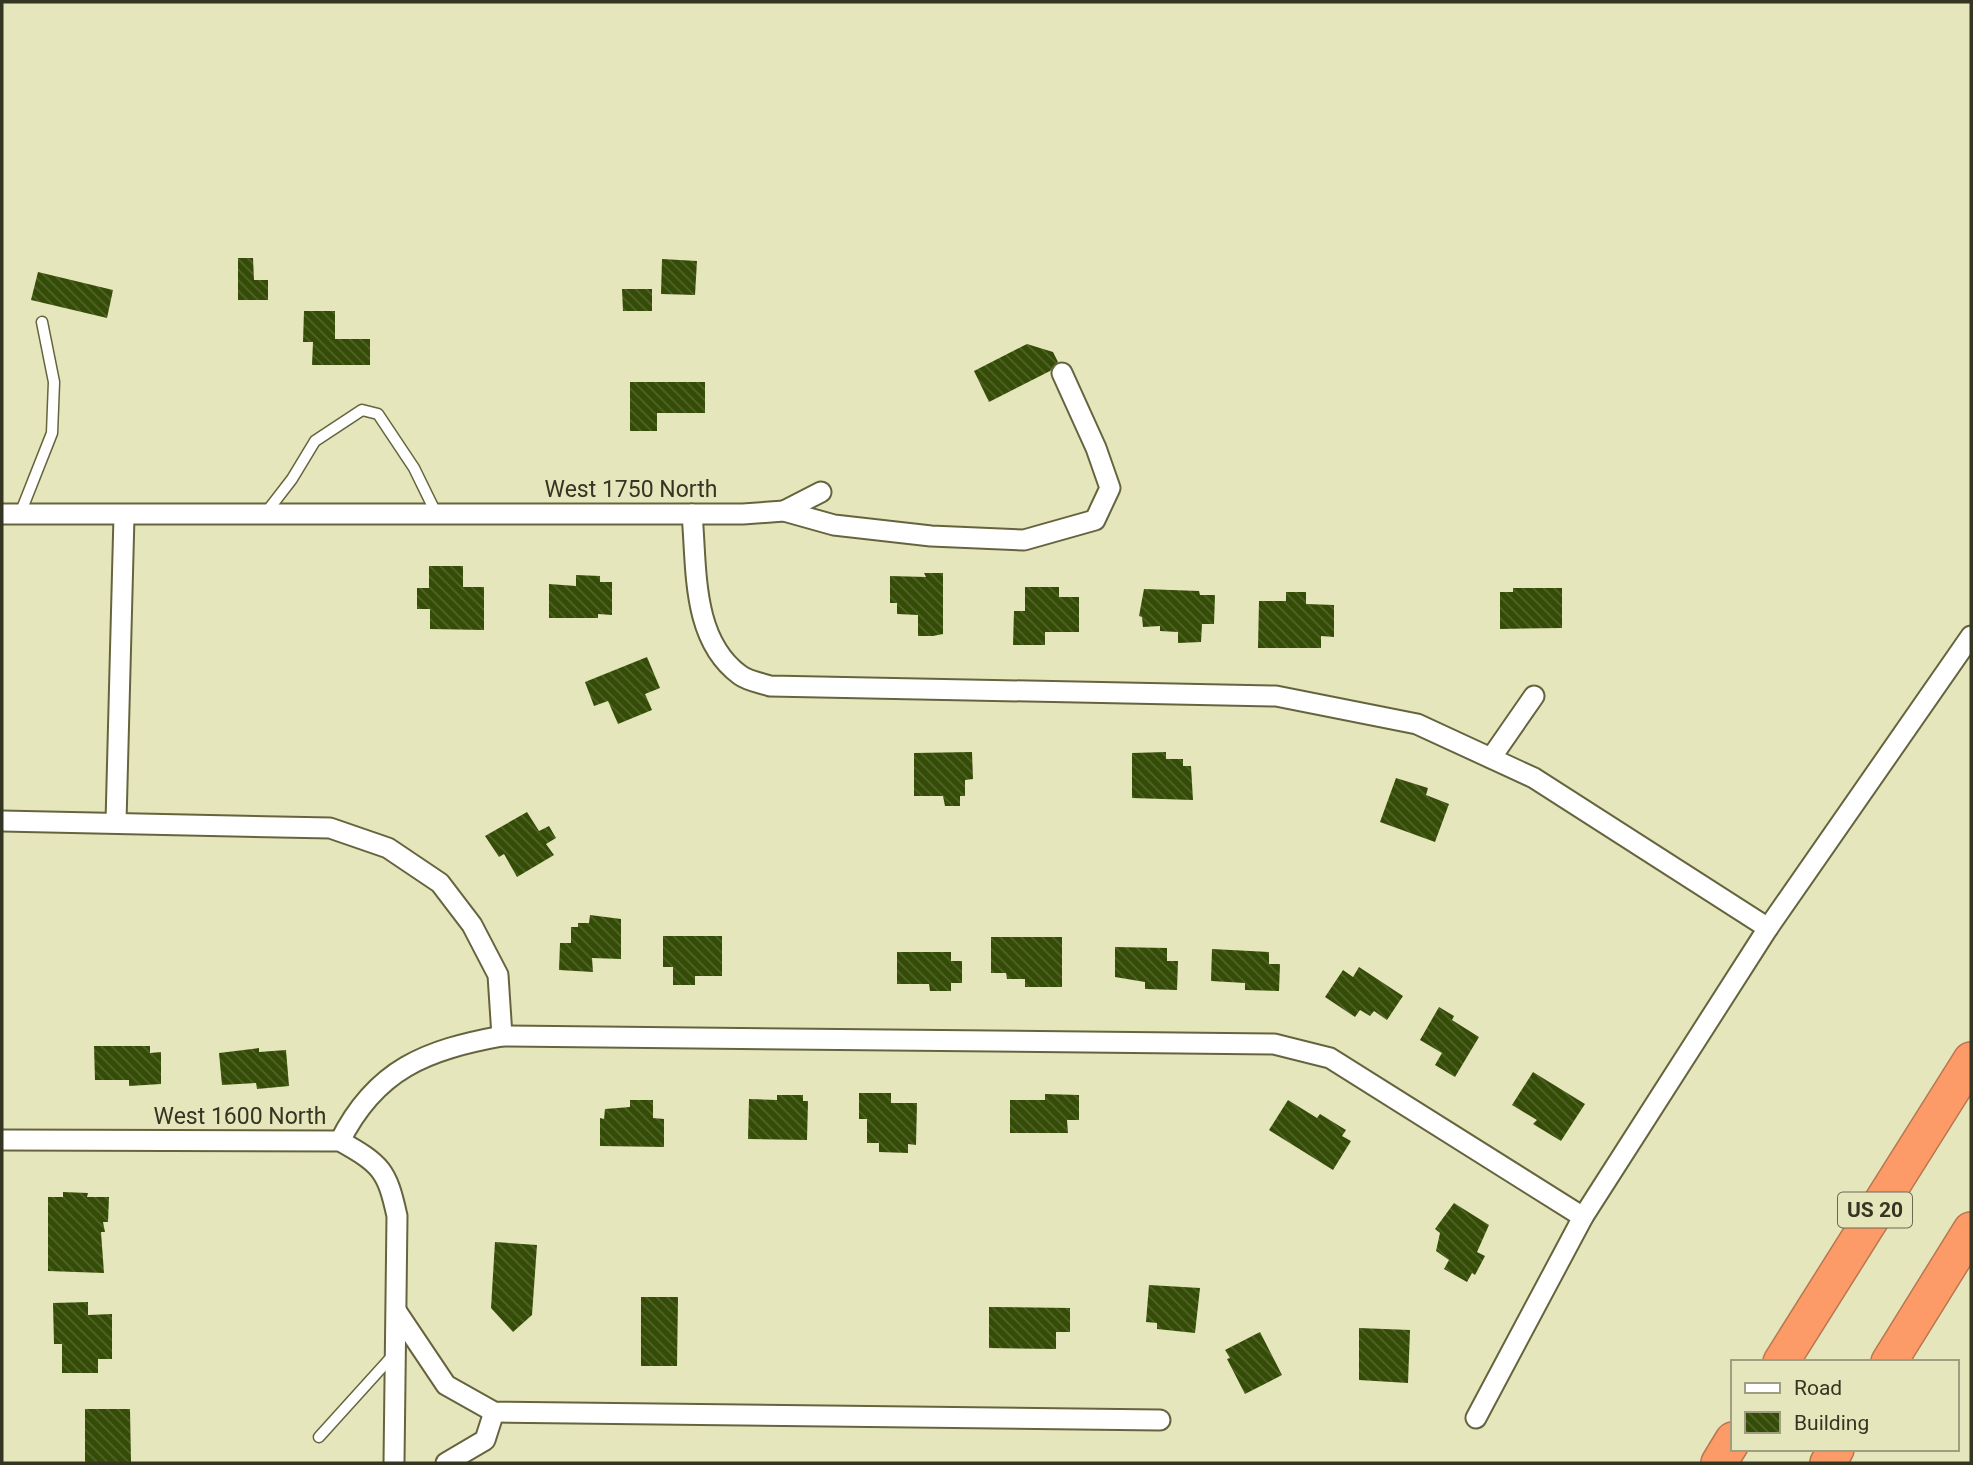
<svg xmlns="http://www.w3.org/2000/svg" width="1973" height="1465" viewBox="0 0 1973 1465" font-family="Roboto,sans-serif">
	<defs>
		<pattern id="building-back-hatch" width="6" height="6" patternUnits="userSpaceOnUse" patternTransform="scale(1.75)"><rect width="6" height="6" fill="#354c07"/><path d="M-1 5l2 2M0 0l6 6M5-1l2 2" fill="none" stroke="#51642b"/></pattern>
	</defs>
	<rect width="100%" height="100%" fill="#e6e6bc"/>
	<g fill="url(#building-back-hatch)">
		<polygon points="238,258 253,258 254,280 268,280 268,300 238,300"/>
		<polygon points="662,259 697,261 695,295 661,294"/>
		<polygon points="38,272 113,290 107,318 31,300"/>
		<polygon points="622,289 652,289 652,311 623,311"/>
		<polygon points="304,311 335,311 335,339 370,339 370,365 312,365 313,342 303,342"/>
		<polygon points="1027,344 1053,352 1058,362 1050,371 989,402 974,371"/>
		<polygon points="630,382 705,382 705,413 657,413 657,431 630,431"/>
		<polygon points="429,566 463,566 463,587 484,587 484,630 430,629 430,609 417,609 417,588 429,588"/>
		<polygon points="924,573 943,573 943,634 933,636 918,636 918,615 897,614 897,603 890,603 890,576 926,577"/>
		<polygon points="576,575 600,576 600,582 612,582 612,615 598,614 598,618 549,618 549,584 576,586"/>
		<polygon points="1025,587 1059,587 1059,597 1079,597 1079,632 1045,632 1045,645 1013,645 1014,611 1025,611"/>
		<polygon points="1513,588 1562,588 1562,628 1500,629 1500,592 1513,592"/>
		<polygon points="1144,589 1199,591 1200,595 1215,595 1214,624 1202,624 1201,642 1178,643 1178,632 1160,631 1160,626 1143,627 1142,617 1139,616"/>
		<polygon points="1286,592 1306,592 1306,604 1334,605 1334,637 1321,636 1321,648 1258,648 1259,601 1286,601"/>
		<polygon points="647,657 660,688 645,694 652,710 618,724 608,701 594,706 585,682"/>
		<polygon points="972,752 973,779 965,780 965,796 960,796 960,806 945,806 943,796 914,796 914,753"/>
		<polygon points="1166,752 1166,759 1183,759 1183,766 1191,766 1193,800 1132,798 1132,753"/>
		<polygon points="1396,778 1428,788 1426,795 1449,804 1435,842 1380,822"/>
		<polygon points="527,812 539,831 549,826 556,838 546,844 554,855 517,877 504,854 499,857 485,836"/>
		<polygon points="590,915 621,919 621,959 592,958 593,972 559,970 560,943 571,943 571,927 578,927 578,923 589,923"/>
		<polygon points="663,936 722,936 722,976 695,976 695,985 673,985 673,967 663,967"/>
		<polygon points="991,937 1062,937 1062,987 1025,987 1025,979 1007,979 1006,973 991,973"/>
		<polygon points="1115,947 1167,948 1167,961 1178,961 1177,990 1145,989 1145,982 1115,977"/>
		<polygon points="1212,949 1269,952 1269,964 1280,964 1279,991 1245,990 1245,983 1211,981"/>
		<polygon points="897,952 951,952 951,961 962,961 962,983 951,983 951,991 930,991 929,984 897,984"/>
		<polygon points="1359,967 1403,996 1387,1020 1374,1011 1370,1016 1360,1010 1355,1017 1325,997 1343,970 1353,977"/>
		<polygon points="1439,1007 1454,1016 1452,1020 1479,1037 1455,1077 1435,1065 1442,1053 1420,1040"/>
		<polygon points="94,1046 150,1046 150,1053 161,1052 161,1084 129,1086 129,1080 95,1080"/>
		<polygon points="259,1048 259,1052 286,1050 289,1086 257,1089 256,1083 222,1085 219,1053"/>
		<polygon points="1533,1072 1585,1104 1561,1141 1533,1124 1537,1120 1512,1105"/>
		<polygon points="859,1093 891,1093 891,1103 917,1103 916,1145 908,1144 908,1153 879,1152 879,1143 867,1143 867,1119 859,1119"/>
		<polygon points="1045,1094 1079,1095 1079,1120 1067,1120 1068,1133 1010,1133 1010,1100 1045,1100"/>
		<polygon points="777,1095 803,1095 803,1101 808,1101 807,1140 748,1139 749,1099 777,1100"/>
		<polygon points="630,1100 653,1100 653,1118 664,1119 664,1147 600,1146 600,1118 604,1119 605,1109 630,1107"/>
		<polygon points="1288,1100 1317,1118 1320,1114 1346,1130 1342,1136 1351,1141 1333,1170 1269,1130"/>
		<polygon points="63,1192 88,1193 87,1197 109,1197 108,1222 103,1222 105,1232 101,1232 104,1273 48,1271 48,1197 63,1197"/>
		<polygon points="1454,1203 1489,1225 1477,1252 1485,1256 1475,1275 1472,1273 1467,1282 1444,1269 1449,1260 1436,1251 1440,1233 1435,1229"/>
		<polygon points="495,1242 537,1245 532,1315 513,1332 491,1308"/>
		<polygon points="1149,1285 1200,1288 1195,1333 1157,1329 1157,1323 1146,1322"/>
		<polygon points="641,1297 678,1297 677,1366 641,1366"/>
		<polygon points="88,1302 88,1315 112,1314 112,1359 98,1359 98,1373 62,1373 62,1344 54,1344 53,1303"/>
		<polygon points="989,1307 1070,1308 1070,1332 1056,1332 1056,1349 989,1348"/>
		<polygon points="1359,1328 1410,1330 1408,1383 1359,1380"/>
		<polygon points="1260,1332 1282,1375 1245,1394 1227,1359 1230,1358 1225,1350"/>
		<polygon points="85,1409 130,1409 131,1462 85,1463"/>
	</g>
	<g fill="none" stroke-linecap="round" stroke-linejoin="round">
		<defs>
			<g id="lane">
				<polyline points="20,514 52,433 54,382 42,322"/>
				<polyline points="265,514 292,479 315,441 362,410 378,414 414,468 436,513"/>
				<polyline points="319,1437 395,1353"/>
			</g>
			<g id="street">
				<polyline points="784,511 821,492"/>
				<polyline points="2,514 743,514 784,511 834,525 931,536 1024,540 1095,520 1110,488 1096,448 1062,373"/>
				<path d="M692 514C697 568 691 639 740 675 748 681 761 683 770 686L1276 696 1417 724 1534 778 1768 928"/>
				<polyline points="1491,758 1534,696"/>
				<polyline points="2,821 330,828 388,848 440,883 472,925 498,975 502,1036"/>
				<polyline points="116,822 124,516"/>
				<path d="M2 1140 340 1141C381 1164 387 1170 397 1216L394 1463"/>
				<path d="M340 1141C376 1069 426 1050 502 1036L1274 1044 1330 1058 1583 1217"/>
				<polyline points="397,1312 446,1385 494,1412 1160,1420"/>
				<polyline points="1476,1418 1583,1217 1768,928 1971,636"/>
				<polyline points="446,1463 485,1440 494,1412"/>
			</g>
			<g id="highway">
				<polyline points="1781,1362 1971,1060"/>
				<polyline points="1889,1362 1971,1230"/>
				<polyline points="1719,1463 1733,1440"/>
				<polyline points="1828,1463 1836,1449"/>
			</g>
		</defs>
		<use href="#lane" stroke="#65643e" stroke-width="13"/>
		<use href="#street" stroke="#65643e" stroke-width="23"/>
		<use href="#highway" stroke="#b77750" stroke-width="38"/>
		<use href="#lane" stroke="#fff" stroke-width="10"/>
		<use href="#street" stroke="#fff" stroke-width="19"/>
		<use href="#highway" stroke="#fd9b68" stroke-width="35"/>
	</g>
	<g text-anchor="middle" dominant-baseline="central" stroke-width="7" stroke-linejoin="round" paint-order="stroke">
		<rect fill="#e6e6bc" stroke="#6a6a52" stroke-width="2" x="1838" y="1192.5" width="74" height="35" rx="5"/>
		<g font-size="21" font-weight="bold" fill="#353524">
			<text x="1875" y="1210">US 20</text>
		</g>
		<g font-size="23" fill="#353524" stroke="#e6e6bc">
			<text x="631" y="489">West 1750 North</text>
			<text x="240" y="1116">West 1600 North</text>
		</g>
	</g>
	<rect width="1973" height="1465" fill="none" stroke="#353524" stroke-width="7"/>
	<rect x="1731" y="1360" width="228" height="91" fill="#e6e6bc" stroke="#9f9f7f" stroke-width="2"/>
	<rect x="1745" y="1383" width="35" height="10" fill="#ffffff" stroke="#9f9f7f" stroke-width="2"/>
	<text x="1794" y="1395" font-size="21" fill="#353524">Road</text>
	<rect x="1745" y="1412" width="35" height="21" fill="url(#building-back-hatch)" stroke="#9f9f7f" stroke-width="2"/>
	<text x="1794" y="1430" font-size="21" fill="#353524">Building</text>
</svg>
